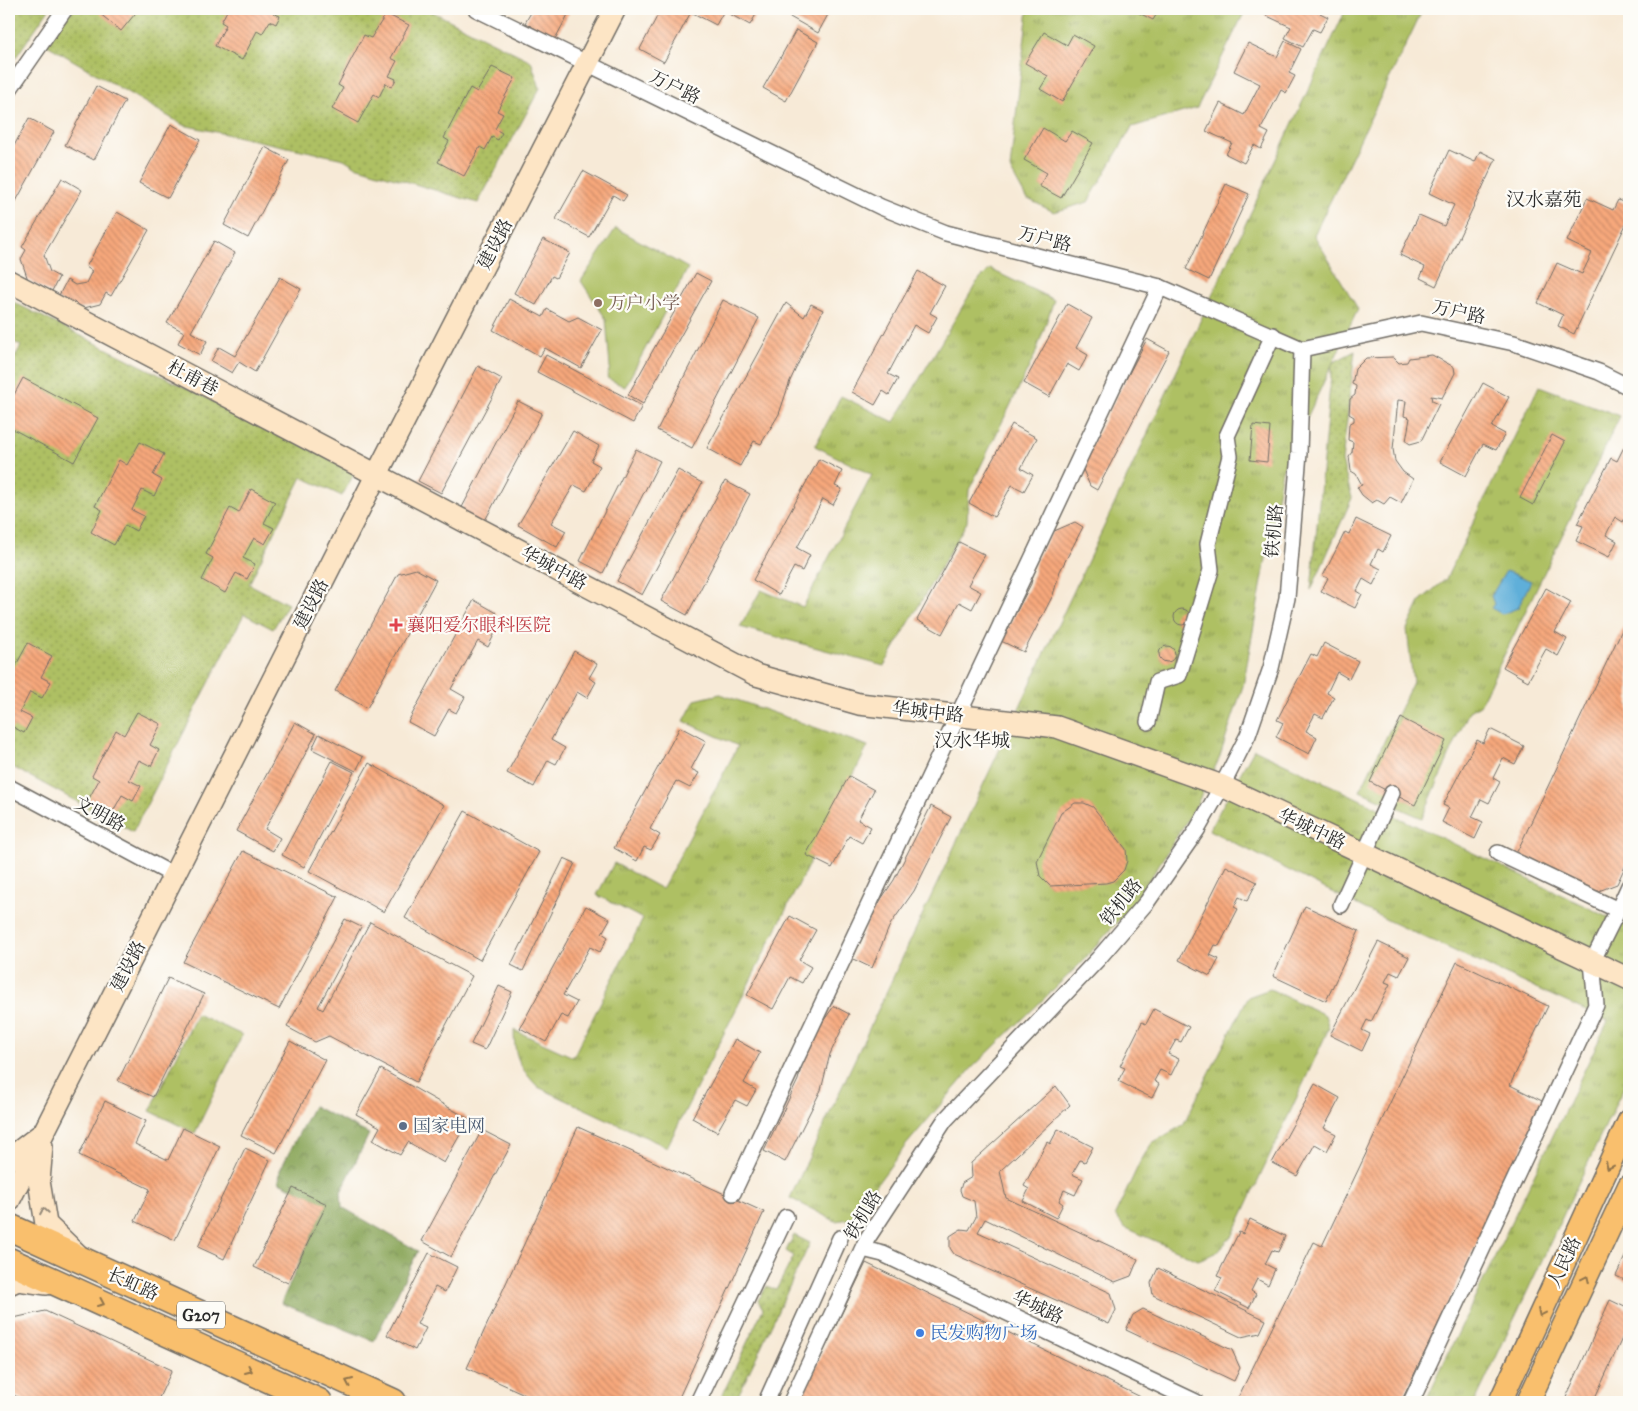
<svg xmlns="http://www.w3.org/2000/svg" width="1638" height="1411" viewBox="0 0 1638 1411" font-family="'IM FELL Great Primer','Noto Serif SC',serif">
	<defs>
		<pattern id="grass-dots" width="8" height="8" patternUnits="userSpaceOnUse" patternTransform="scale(1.25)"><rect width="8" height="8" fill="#aec064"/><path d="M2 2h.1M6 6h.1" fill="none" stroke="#8e9c53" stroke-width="1.8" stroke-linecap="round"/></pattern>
		<pattern id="forest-crowns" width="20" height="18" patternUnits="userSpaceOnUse" patternTransform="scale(1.25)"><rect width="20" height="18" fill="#8aa65a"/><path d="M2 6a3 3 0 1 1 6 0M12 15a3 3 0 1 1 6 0" fill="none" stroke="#71874b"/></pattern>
		<pattern id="park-tufts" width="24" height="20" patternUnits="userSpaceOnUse" patternTransform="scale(1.25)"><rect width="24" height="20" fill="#aec064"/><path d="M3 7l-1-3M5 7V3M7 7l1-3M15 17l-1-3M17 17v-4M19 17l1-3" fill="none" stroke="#8e9c53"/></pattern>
		<pattern id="building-back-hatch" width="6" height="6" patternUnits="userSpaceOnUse" patternTransform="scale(1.25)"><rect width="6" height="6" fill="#f7a87c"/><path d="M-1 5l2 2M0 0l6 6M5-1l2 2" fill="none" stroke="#c88966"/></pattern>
	</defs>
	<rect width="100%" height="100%" fill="#fdfcf7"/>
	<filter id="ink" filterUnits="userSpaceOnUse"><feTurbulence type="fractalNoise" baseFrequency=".02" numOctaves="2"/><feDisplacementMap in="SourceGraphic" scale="10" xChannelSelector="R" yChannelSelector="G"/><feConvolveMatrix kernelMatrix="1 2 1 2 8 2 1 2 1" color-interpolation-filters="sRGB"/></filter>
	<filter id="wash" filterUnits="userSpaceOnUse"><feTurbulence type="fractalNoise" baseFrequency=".0096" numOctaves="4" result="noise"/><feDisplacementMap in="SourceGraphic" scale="20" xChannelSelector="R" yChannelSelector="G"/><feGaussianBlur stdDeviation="1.12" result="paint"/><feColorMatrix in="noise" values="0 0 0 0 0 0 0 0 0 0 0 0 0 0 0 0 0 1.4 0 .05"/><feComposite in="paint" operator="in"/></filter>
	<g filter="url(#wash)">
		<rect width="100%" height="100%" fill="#f7ead7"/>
		<g fill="url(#grass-dots)" stroke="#6c7648">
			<polygon points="9,9 49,9 9,67"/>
			<polygon points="65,9 427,9 531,61 540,88 478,203 355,166 344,159 183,125 42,42"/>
			<polygon points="9,300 355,472 342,496 302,477 249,584 288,604 273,629 244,614 133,832 9,765 9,367 21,346 9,339"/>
			<polygon points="1355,351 1342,461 1352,498 1311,590 1332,363"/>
			<polygon points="794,1235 810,1243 735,1402 719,1402 763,1309 758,1300 767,1286 776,1290 794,1256 786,1251"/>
		</g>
		<polygon fill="url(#forest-crowns)" stroke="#5a6842" points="313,1106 369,1134 341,1192 342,1207 418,1251 374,1341 281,1303 326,1204 279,1182 280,1170"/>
		<g fill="url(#park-tufts)" stroke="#6c7648">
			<polygon points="1028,9 1246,9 1197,108 1132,127 1088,202 1054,212 1026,198 1010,169"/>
			<polygon points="1346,9 1423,9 1314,235 1358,309 1282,471 1243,686 1219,759 1196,806 1138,898 1082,962 972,1068 906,1145 851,1219 835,1221 790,1198"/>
			<polygon points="990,269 1054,300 1035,355 969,490 967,522 884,666 740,627 761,590 803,607 872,475 815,446 841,396 894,422 977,282"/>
			<polygon points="1539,386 1620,416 1480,705 1469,711 1422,818 1360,791 1413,682 1407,629 1421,600 1446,579"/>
			<path d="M720 694 868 746 667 1147 538 1087C520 1068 514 1057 514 1030L573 1057 643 919 597 895 614 863 662 889 738 746 684 721 695 700Z"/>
			<polygon points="1254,749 1627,926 1629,923 1629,1076 1475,1402 1425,1402 1608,1021 1391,922 1209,830"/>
			<polygon points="1270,989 1325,1015 1329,1028 1233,1235 1216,1253 1198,1260 1124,1227 1115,1215 1140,1162 1152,1143 1183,1125 1248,997"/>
			<polygon points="197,1014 242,1035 195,1133 150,1111"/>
		</g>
		<polygon fill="#aec064" stroke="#6c7648" points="616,228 688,268 625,387 607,378 610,367 606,319 581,281"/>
		<polygon fill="#5fafd9" stroke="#456d82" points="1506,571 1531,581 1518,608 1502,614 1491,608 1494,604 1491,596"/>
		<g id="blocks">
			<g fill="url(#building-back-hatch)">
				<polygon points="101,9 139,9 121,31 98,12"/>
				<polygon points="228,9 275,9 273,13 280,16 276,24 270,21 262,34 257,31 242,60 215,46 226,25 221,22"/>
				<polygon points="533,9 571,9 555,39 525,23"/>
				<polygon points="661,9 725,9 716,25 691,12 664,62 640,49"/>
				<polygon points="726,9 759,9 750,25 724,11"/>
				<polygon points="786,9 831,9 818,33 783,13"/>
				<polygon points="1131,9 1160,9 1153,20"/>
				<polygon points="1268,9 1323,9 1320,13 1328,17 1320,32 1313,29 1303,47 1285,38 1291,27 1265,15"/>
				<polygon points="386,14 409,25 391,58 397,61 389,76 396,79 392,87 386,83 379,97 374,94 358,123 332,109 343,88 338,85 364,35 371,38"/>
				<polygon points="796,30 818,42 786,101 763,88"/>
				<polygon points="1044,32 1067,45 1073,34 1094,46 1062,102 1040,89 1048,76 1025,63"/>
				<polygon points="1285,41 1301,49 1289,73 1295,76 1286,93 1281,90 1261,129 1269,133 1261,149 1254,145 1244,163 1226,154 1232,143 1206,131 1220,103 1244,115 1260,84 1234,71 1248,43 1277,57"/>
				<polygon points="492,67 515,78 497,111 503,114 495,129 502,133 498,140 492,137 485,150 480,147 464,176 438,162 449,141 444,138 470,88 477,92"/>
				<polygon points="96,86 125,101 94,160 65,145"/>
				<polygon points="29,118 54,132 9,214 9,155"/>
				<polygon points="171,124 200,140 168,198 139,183"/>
				<polygon points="1043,128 1065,141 1072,131 1093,143 1061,198 1039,186 1047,173 1024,160"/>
				<polygon points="265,147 289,160 248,238 224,225"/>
				<polygon points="1449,150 1475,162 1480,151 1496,159 1436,286 1420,278 1425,267 1400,255 1419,215 1444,226 1454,205 1429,193"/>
				<polygon points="583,171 627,195 623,201 613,195 589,237 556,219"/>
				<polygon points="62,178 82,190 44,255 50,272 59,277 51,293 28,280 21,259 26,250 22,247"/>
				<polygon points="1226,184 1249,194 1209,280 1186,269"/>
				<polygon points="1587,198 1613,210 1618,200 1629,205 1629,218 1574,334 1558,326 1563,315 1538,303 1557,263 1582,274 1592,253 1567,241"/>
				<polygon points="117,212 149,230 111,296 106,293 100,304 76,310 57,299 67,280 75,285 86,283 92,271 86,267"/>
				<polygon points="543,239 570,253 556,278 552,276 536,305 514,293"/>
				<polygon points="214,241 235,253 191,332 207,341 200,355 178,343 184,332 167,323"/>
				<polygon points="918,271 945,286 930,313 937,317 928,333 914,325 888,374 898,379 889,395 883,391 875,405 852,392"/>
				<polygon points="696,273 711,281 643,404 628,395"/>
				<polygon points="280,277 301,289 255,372 239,362 232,373 211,361 219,347 235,356"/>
				<polygon points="509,299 543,317 547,309 569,321 578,317 602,330 581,368 545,348 540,356 493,330"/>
				<polygon points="723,300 759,318 692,448 657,430"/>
				<polygon points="786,303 804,317 811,304 823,310 790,381 779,414 761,444 754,441 740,466 707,448"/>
				<polygon points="1067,304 1092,318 1076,348 1088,355 1079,371 1067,364 1049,397 1024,383"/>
				<polygon points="1147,339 1169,351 1097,490 1090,486 1081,465"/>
				<polygon points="546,355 642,406 633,423 537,372"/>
				<polygon points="1432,355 1454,367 1455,373 1442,398 1431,396 1432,401 1439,404 1421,441 1410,444 1406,441 1410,418 1404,416 1406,401 1398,400 1393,449 1395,461 1403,472 1413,479 1401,503 1390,497 1384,504 1377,500 1372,503 1362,495 1357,487 1362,485 1356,474 1351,471 1349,456 1352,452 1353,442 1348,440 1349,424 1354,421 1354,417 1349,414 1350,399 1355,395 1356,386 1352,384 1355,369 1366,358 1393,357 1399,363 1407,362 1409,358"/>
				<polygon points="478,366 502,379 441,493 418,481"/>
				<polygon points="23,378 98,418 74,462 9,427 9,404"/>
				<polygon points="1483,383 1509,397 1492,427 1505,434 1496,450 1483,444 1466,476 1440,462"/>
				<polygon points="518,401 542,413 481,528 458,515"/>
				<polygon points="1012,424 1037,438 1021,468 1033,475 1024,491 1012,485 994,517 969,503"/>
				<polygon points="1253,425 1270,427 1267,462 1250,460"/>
				<polygon points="573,431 599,446 591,461 600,466 586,491 574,485 551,523 566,531 557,547 518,525"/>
				<polygon points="1552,435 1565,442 1533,505 1520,498"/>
				<polygon points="140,442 164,454 153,475 162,480 154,496 142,490 132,510 144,516 136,531 125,525 114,545 91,532 102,510 95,506 119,460 127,465"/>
				<polygon points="1624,447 1629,450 1629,492 1627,496 1629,498 1629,510 1623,522 1615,517 1606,535 1617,541 1609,557 1576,541 1583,526 1577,524 1611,458 1617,461"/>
				<polygon points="636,449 660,461 603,573 580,561"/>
				<polygon points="819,459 842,471 835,486 842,489 833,505 823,499 797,548 810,555 802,571 794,567 779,595 753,580"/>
				<polygon points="678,470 702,483 642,595 617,581"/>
				<polygon points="725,481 750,494 687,615 661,601"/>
				<polygon points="251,489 275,502 264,523 274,528 265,544 254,538 243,558 255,564 247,579 236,573 225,593 202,580 213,558 206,554 230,508 239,513"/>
				<polygon points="1356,519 1391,536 1383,552 1378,549 1371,564 1381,569 1373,585 1363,579 1357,591 1362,594 1355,608 1321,591 1328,578 1323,576 1345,532 1349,534"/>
				<polygon points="1075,522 1083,527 1060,571 1053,595 1024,652 1001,641 1031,584 1036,561 1052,532"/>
				<polygon points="959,542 985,555 968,585 981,592 972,609 959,602 942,634 917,620"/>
				<polygon points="416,569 436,580 367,708 335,691 398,574"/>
				<polygon points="1546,588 1571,602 1555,632 1567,639 1558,656 1546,649 1528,681 1503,667"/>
				<polygon points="474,600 497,613 489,627 496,631 488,647 478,641 451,689 465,697 456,713 449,709 434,736 408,722"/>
				<circle cx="1182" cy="617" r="8"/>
				<polygon points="1629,615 1629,858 1617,884 1596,892 1516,854"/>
				<polygon points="28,643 52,656 41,677 51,682 42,698 30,692 20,712 32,718 24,733 13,727 9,734 9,663 15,667"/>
				<polygon points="1324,643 1358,661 1349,679 1337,672 1327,693 1334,697 1323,718 1315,714 1306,731 1317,737 1309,754 1276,737 1283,723 1277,720 1311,654 1317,657"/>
				<circle cx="1167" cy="654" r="8"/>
				<polygon points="574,651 597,664 589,678 596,682 587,698 577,692 551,740 565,748 556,764 548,760 534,787 507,773"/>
				<polygon points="137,712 161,724 150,745 159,750 151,766 139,760 129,780 141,786 133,801 122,795 111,815 87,802 99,780 92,776 116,730 124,735"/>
				<polygon points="1401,718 1446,741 1415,805 1370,782"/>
				<polygon points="295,722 316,734 265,829 280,838 273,851 236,831"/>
				<polygon points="680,727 706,741 691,769 699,773 690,788 676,781 650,829 660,835 651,850 644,847 637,861 614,848"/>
				<polygon points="1490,729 1524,746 1515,764 1503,758 1493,778 1500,782 1489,803 1481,799 1472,817 1483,822 1475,839 1442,822 1449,808 1443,805 1477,740 1483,743"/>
				<polygon points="319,734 363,757 356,771 312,749"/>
				<polygon points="332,761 354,772 304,867 282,855"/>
				<polygon points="369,763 444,805 384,912 309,871"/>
				<polygon points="849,776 874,790 858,820 871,827 862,843 849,836 832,868 806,855"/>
				<polygon points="1075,803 1084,803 1093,807 1126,849 1127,861 1124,870 1113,881 1106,883 1050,886 1040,876 1037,861 1061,813"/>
				<polygon points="931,806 951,817 914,891 890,925 872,968 853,959 869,917 894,880"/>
				<polygon points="465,811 539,852 480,960 405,918"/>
				<polygon points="243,851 338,897 279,1009 183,962"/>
				<polygon points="564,858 575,863 523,971 511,965"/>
				<polygon points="1226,866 1257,882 1247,901 1239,897 1234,907 1238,909 1219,946 1215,945 1210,955 1219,959 1210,976 1179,960"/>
				<polygon points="586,906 610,919 602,933 608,937 600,952 590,947 563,995 577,1002 568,1018 561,1015 546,1042 520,1028"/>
				<polygon points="1305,906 1359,931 1326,1001 1273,976"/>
				<polygon points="790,916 816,930 799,960 811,967 802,983 790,977 773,1009 747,995"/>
				<polygon points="345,919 361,927 318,1007 323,1010 370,922 472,976 416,1082 329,1036 315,1042 287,1027"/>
				<polygon points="1378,942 1409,957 1399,976 1390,972 1385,982 1390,984 1371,1022 1367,1020 1362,1030 1370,1034 1362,1051 1330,1035"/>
				<polygon points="1457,962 1548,1006 1510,1085 1544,1102 1401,1402 1241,1402 1237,1400 1314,1242 1322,1246"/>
				<polygon points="168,978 204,994 153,1097 118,1081"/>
				<polygon points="499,986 512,992 485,1050 471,1044"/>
				<polygon points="834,1006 849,1014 830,1054 821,1090 785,1162 764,1151 798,1080 807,1044"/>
				<polygon points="1154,1009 1189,1027 1181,1042 1176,1040 1168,1054 1179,1059 1171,1075 1160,1070 1154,1081 1159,1084 1152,1098 1118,1081 1125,1068 1120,1066 1142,1022 1146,1024"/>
				<polygon points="735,1039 760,1053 744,1083 756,1090 747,1106 735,1100 717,1132 692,1118"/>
				<polygon points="290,1041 325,1060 276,1153 241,1135"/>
				<polygon points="381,1069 469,1119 444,1163 408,1142 400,1155 373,1140 380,1127 356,1114"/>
				<polygon points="1315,1084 1340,1098 1324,1128 1336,1134 1327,1151 1315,1144 1297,1176 1272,1163"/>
				<polygon points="1056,1086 1070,1105 1000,1171 1006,1198 1138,1259 1131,1276 1115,1282 985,1219 978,1232 1111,1293 1116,1310 1109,1324 954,1254 950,1248 950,1236 961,1229 969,1230 976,1217 974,1201 962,1196 960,1190 962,1183 972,1177 971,1163"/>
				<polygon points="105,1101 146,1121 135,1144 168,1160 183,1128 220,1146 175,1240 135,1221 150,1189 79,1155"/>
				<polygon points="578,1127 764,1212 677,1402 542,1402 467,1368"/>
				<polygon points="1058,1129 1093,1147 1085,1162 1080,1160 1072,1174 1083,1179 1075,1195 1064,1190 1059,1201 1063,1204 1056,1218 1023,1201 1029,1189 1024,1186 1047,1142 1050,1144"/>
				<polygon points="482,1130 511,1145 451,1257 422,1241"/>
				<polygon points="245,1148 270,1160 224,1259 198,1247"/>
				<polygon points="293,1188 327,1204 288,1283 254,1267"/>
				<polygon points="1250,1219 1285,1236 1278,1252 1272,1250 1265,1264 1275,1269 1268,1285 1257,1279 1251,1291 1256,1294 1249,1308 1215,1291 1222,1278 1217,1276 1239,1232 1243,1234"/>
				<polygon points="1629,1248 1629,1282 1616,1276"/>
				<polygon points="429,1253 457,1267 445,1292 435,1287 417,1324 426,1328 415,1350 387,1335"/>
				<polygon points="866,1263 1151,1402 799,1402"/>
				<polygon points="1158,1268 1266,1320 1260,1333 1241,1337 1153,1295 1151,1283"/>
				<polygon points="1610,1300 1629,1309 1629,1323 1593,1402 1564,1402"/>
				<polygon points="1143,1309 1232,1350 1240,1368 1234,1381 1126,1330 1133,1315"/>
				<polygon points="45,1311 172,1370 157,1402 28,1402 9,1393 9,1319"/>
				<polygon points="1629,1387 1629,1402 1623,1402"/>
			</g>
		</g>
	</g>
	<g filter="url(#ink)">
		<use href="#blocks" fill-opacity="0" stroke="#726e67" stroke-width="1"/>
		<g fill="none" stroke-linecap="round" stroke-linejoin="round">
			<defs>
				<g id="street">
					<polyline points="476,9 881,207 946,233 1160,287 1302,349 1421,323 1514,343 1599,372 1629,387"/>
					<polyline points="9,90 65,9"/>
					<polyline points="1148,722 1157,682 1179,675 1211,570 1208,544 1230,456 1227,436 1273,335"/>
					<polyline points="9,787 173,875"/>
					<polyline points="1498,853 1618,910 1629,886"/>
					<polyline points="1341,905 1392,793"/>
					<polyline points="733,1193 1160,287"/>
					<polyline points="863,1249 883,1254 1196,1402"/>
					<polyline points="698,1402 786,1217"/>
					<polyline points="766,1402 840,1238"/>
					<polyline points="791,1402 867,1239 945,1120 1098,959 1147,902 1197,830 1222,786 1248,735 1271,668 1287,598 1299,453 1302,349"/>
					<polyline points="1411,1402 1596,1005 1592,962 1618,910"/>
				</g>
				<g id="secondary">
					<polyline points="9,281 756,675 859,704 1057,727 1222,786 1629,979"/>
					<polyline points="42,1146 39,1181 46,1224 77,1254"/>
					<polyline points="9,1159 39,1136"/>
					<polyline points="9,1201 377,474 615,9"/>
					<polyline points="9,1284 18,1280 47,1284"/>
				</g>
				<g id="primary">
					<polyline points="1500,1402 1629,1121"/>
					<polyline points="1528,1402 1629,1186"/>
				</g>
				<g id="highway">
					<polyline points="9,1227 393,1402"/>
					<polyline points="9,1261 319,1402"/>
				</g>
			</defs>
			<use href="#street" stroke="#726e67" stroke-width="18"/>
			<use href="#secondary" stroke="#726e67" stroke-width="24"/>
			<use href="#primary" stroke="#726e67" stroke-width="25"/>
			<use href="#highway" stroke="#726e67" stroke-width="29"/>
			<use href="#street" stroke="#fff" stroke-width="15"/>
			<use href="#secondary" stroke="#fde5c5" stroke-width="21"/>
			<use href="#primary" stroke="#f9bf6d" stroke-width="22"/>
			<use href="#highway" stroke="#f9bf6d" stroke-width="26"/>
		</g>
		<defs><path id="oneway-chevron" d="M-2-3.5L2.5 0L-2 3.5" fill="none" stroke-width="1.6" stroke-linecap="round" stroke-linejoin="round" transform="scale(1.25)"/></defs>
		<g stroke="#92754c">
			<use href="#oneway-chevron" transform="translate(1609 1166) rotate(115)"/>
			<use href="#oneway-chevron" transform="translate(1586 1279) rotate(-65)"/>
			<use href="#oneway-chevron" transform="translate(101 1303) rotate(24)"/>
			<use href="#oneway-chevron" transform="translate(1541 1313) rotate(115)"/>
			<use href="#oneway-chevron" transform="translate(249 1370) rotate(24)"/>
			<use href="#oneway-chevron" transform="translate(349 1382) rotate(-156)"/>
		</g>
		<use stroke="#948878" href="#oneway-chevron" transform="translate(44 1211) rotate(-100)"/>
	</g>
	<circle fill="#8d6e63" stroke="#fdfcf7" stroke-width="2" cx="598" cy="303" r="5"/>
	<path fill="#e0444e" stroke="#fdfcf7" stroke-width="2" d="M393.5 617.5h5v5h5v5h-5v5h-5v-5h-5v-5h5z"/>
	<circle fill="#5c6f8a" stroke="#fdfcf7" stroke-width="2" cx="403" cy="1126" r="5"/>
	<circle fill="#3f7fe0" stroke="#fdfcf7" stroke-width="2" cx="920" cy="1333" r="5"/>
	<g text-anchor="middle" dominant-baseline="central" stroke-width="4.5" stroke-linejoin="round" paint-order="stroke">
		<rect fill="#fdfcf7" stroke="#6a6a68" stroke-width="1" x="177" y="1301.5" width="48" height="27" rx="4"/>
		<g font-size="16" font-weight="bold" fill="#2b2b2b">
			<text x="201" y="1315">G207</text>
		</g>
		<g font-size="18" fill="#2b2b2b" stroke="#fdfcf7">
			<text transform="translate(675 87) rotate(26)">万户路</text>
			<text transform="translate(1045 239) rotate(14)">万户路</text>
			<text transform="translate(495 244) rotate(-63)">建设路</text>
			<text transform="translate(1459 312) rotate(12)">万户路</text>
			<text transform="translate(193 378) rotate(28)">杜甫巷</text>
			<text transform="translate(1274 531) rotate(-85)">铁机路</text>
			<text transform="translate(554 568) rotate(28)">华城中路</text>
			<text transform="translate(311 604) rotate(-63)">建设路</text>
			<text transform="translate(928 712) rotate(6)">华城中路</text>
			<text transform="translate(100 814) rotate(28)">文明路</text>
			<text transform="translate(1312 829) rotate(25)">华城中路</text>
			<text transform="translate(1121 902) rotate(-51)">铁机路</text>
			<text transform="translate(128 966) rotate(-63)">建设路</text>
			<text transform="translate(863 1215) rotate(-59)">铁机路</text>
			<text transform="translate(1564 1262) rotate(-65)">人民路</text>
			<text transform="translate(133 1284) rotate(24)">长虹路</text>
			<text transform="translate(1038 1307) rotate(25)">华城路</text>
		</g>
		<g font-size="18" fill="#785e54" stroke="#fdfcf7" text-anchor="start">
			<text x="608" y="303">万户小学</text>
		</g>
		<g font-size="18" fill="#be3a42" stroke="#fdfcf7" text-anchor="start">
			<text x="407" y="625">襄阳爱尔眼科医院</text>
		</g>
		<g font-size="18" fill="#4e5e75" stroke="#fdfcf7" text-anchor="start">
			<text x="413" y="1126">国家电网</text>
		</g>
		<g font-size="18" fill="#366cbe" stroke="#fdfcf7" text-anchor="start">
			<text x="930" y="1333">民发购物广场</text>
		</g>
		<g font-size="19" fill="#2b2b2b" stroke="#fdfcf7">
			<text x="1544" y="199">汉水嘉苑</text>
			<text x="972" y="740">汉水华城</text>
		</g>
	</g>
	<rect width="1638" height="1411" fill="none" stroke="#fdfcf7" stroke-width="30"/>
</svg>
